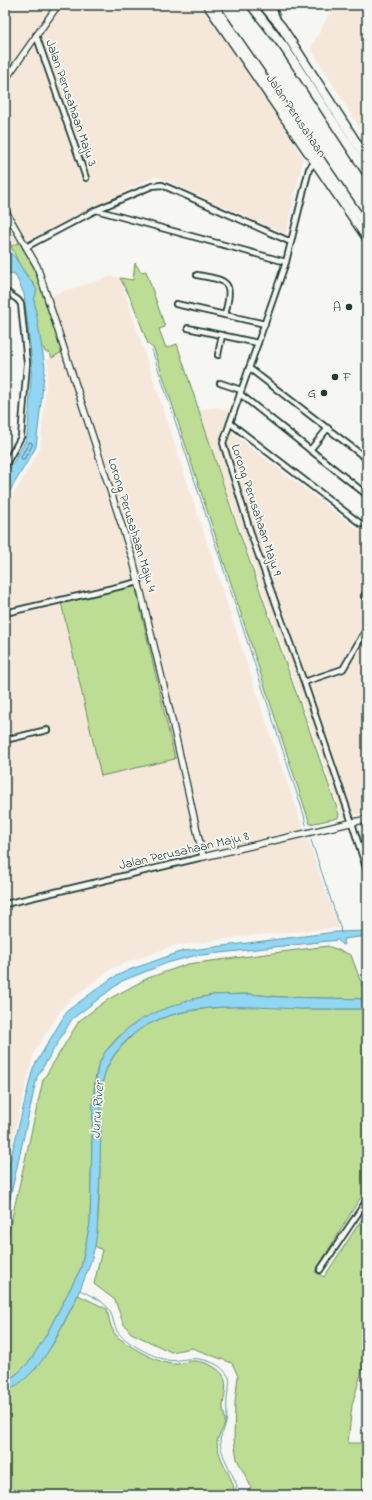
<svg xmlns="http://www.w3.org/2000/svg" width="372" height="1500" viewBox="0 0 372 1500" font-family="'Indie Flower',sans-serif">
	<rect width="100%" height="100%" fill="#f6f6f2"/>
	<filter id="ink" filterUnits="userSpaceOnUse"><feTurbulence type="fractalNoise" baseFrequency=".025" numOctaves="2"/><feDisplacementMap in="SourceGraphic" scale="8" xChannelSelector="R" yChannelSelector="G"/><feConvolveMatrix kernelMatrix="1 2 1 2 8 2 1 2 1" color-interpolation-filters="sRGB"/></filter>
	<g filter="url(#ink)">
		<g fill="#f5e8db">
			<polygon points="5,5 205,5 236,49 303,158 286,234 156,176 29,240 51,295 112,276 120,278 272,740 339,928 247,936 173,946 112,968 64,1005 34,1052 5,1170 5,509 40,449 48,367 47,360 62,351 21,242 5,249"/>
			<polygon points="334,5 367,5 367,136 365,137 311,48"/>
			<polygon points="217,407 237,415 232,433 364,534 367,529 367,812 343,818 198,410"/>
		</g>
		<g fill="#bddc94" stroke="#6e8c64">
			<polygon points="21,242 36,269 62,352 52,358 49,352 45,352 44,349 41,346 34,300 35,286 20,266 11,246"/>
			<polygon points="135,263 141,272 146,271 165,327 159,329 166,348 177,344 235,520 339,814 338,818 310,824 154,349 148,344 132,301 120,278 133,280"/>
			<polygon points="135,585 175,759 101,776 61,602"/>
			<polygon points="328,946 351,955 367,999 281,997 250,994 213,995 193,999 127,1029 116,1039 105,1052 98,1066 95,1080 93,1101 90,1223 81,1268 45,1337 30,1361 18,1373 5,1382 5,1249 43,1080 79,1021 107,1000 148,978 188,964"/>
			<path d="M253 1006 302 1009H367V1188L354 1208 315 1272 324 1277 367 1211V1353L352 1405 348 1443H367V1495H247L251 1487 237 1459 234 1440 235 1403 238 1376 232 1363 192 1348 171 1352 131 1333 123 1323 115 1300 94 1284 102 1250 95 1246C100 1209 100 1173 100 1136 101 1117 99 1095 104 1076 108 1063 116 1052 125 1043 132 1036 139 1028 149 1024 180 1008 218 1007 253 1006Z"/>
			<path d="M78 1295 107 1309C109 1318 110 1328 116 1335 125 1345 160 1364 173 1364 178 1365 185 1362 191 1361 201 1360 217 1366 223 1375 229 1385 223 1397 223 1408 223 1412 226 1418 225 1423 223 1430 218 1435 217 1442 217 1456 231 1475 234 1488L231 1495H5V1391L13 1388 42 1360 55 1341Z"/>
		</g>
		<g fill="#91d6f3" stroke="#6399a7">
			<path d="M10 252C19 260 22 271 30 280 33 284 35 286 37 290L34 300 45 367 36 447 5 499V477L26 440 28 429 32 363 24 294 15 274 5 273V260Z"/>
			<polygon points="367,931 367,936 343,939 344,945 342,945 338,940 193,956 167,963 122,981 72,1019 37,1077 5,1221 5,1181 33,1068 67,1011 112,978 129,970 183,951 336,932"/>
			<path d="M250 994 281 997 367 999V1009C345 1009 322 1009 300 1009 251 1007 193 1001 149 1024 129 1034 110 1055 104 1076 100 1093 101 1110 101 1127 100 1155 100 1183 98 1211 98 1222 97 1234 95 1246 88 1276 75 1301 61 1328 49 1353 31 1381 5 1391V1382L18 1373 30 1361 45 1337 81 1268 90 1223 93 1101 98 1066 105 1052 127 1029 140 1020 161 1010 193 999 213 995Z"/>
		</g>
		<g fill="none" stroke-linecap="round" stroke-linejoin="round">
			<polygon stroke="#4d7a80" stroke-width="1" points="30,442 32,443 32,446 24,459 22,459 21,457"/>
			<g stroke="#6399a7" stroke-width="1">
				<polyline points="152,350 304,815 306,825"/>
				<polyline points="311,840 340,927 341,933"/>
				<path d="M80 1290C89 1295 102 1300 108 1308 113 1314 113 1324 117 1331 124 1342 150 1355 163 1359 172 1362 178 1360 187 1359 201 1357 223 1363 229 1378 231 1383 227 1392 227 1399 226 1407 228 1415 226 1423 225 1429 221 1434 220 1440 220 1455 232 1471 237 1486L233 1495"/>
			</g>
			<defs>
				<g id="minor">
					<polyline points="272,5 277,18"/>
					<polyline points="36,35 86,178"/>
					<polyline points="316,161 309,169 286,262 223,443 253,540 304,682 352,823 367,871"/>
					<polyline points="96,210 286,262"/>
					<polyline points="26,247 96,210 152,186 162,185 291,242"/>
					<path d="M197 275C230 281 233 281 225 315"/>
					<polyline points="5,291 18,300 21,304 27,363 21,437 5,466"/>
					<polyline points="176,304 265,324"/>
					<polyline points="188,328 258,343"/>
					<polyline points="218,355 222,335"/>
					<polyline points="249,368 367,459"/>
					<polyline points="220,383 241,390"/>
					<polyline points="240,394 367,495"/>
					<polyline points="230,423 361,524"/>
					<polyline points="310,450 328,428"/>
					<polyline points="367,591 364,596 367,598"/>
					<polyline points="5,613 139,582"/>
					<polyline points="304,682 343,669 367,628"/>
					<polyline points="5,740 47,730"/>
					<polyline points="5,904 203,857"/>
					<polyline points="320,1270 367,1200"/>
				</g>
				<g id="tertiary">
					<polyline points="5,80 58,5"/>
					<polyline points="5,210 37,266 133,560 168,703 203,857 367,819"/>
				</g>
				<g id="primary">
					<polyline points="207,5 367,239"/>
					<polyline points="214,5 367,227"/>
				</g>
				<g id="motorway">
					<polyline points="251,5 284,47 367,173"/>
					<polyline points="263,5 281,26 367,159"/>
				</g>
			</defs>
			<use href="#minor" stroke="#1f3d34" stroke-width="8"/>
			<use href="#tertiary" stroke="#1f3d34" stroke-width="8"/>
			<use href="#primary" stroke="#1f3d34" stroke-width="10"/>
			<use href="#motorway" stroke="#1f3d34" stroke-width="11"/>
			<use href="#minor" stroke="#f6f6f2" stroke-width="4.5"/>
			<use href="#tertiary" stroke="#f6f6f2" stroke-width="5.5"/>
			<use href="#primary" stroke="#f6f6f2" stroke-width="7"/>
			<use href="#motorway" stroke="#f6f6f2" stroke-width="8"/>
		</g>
	</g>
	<g fill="#1f3d34" stroke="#f6f6f2" stroke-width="1.5">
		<circle cx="349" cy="307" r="4"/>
		<circle cx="335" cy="377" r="4"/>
		<circle cx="324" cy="393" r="4"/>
	</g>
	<g text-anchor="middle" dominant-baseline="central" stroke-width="3.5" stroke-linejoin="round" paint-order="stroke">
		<g font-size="13" fill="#1f3d34" stroke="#f6f6f2">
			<text transform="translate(71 103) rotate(71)">Jalan Perusahaan Maju 3</text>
			<text transform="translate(296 116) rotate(56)">Jalan Perusahaan</text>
			<text transform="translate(256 510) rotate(72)">Lorong Perusahaan Maju 9</text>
			<text transform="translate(132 525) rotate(73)">Lorong Perusahaan Maju 4</text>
			<text transform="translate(184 851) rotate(-13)">Jalan Perusahaan Maju 8</text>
		</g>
		<g font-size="13" fill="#1f3d34" stroke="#f6f6f2" text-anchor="end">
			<text x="341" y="307">A</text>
			<text x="343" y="377" text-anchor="start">F</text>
			<text x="316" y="393">G</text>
		</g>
		<g font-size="14" font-style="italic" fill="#365c5a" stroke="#f6f6f2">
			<text transform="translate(98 1110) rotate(-86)">Juru River</text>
		</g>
	</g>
	<rect width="372" height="1500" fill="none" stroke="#f6f6f2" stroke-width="20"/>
	<rect x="10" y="10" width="352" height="1480" fill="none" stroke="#1f3d34" stroke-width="1.5" filter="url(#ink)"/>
</svg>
